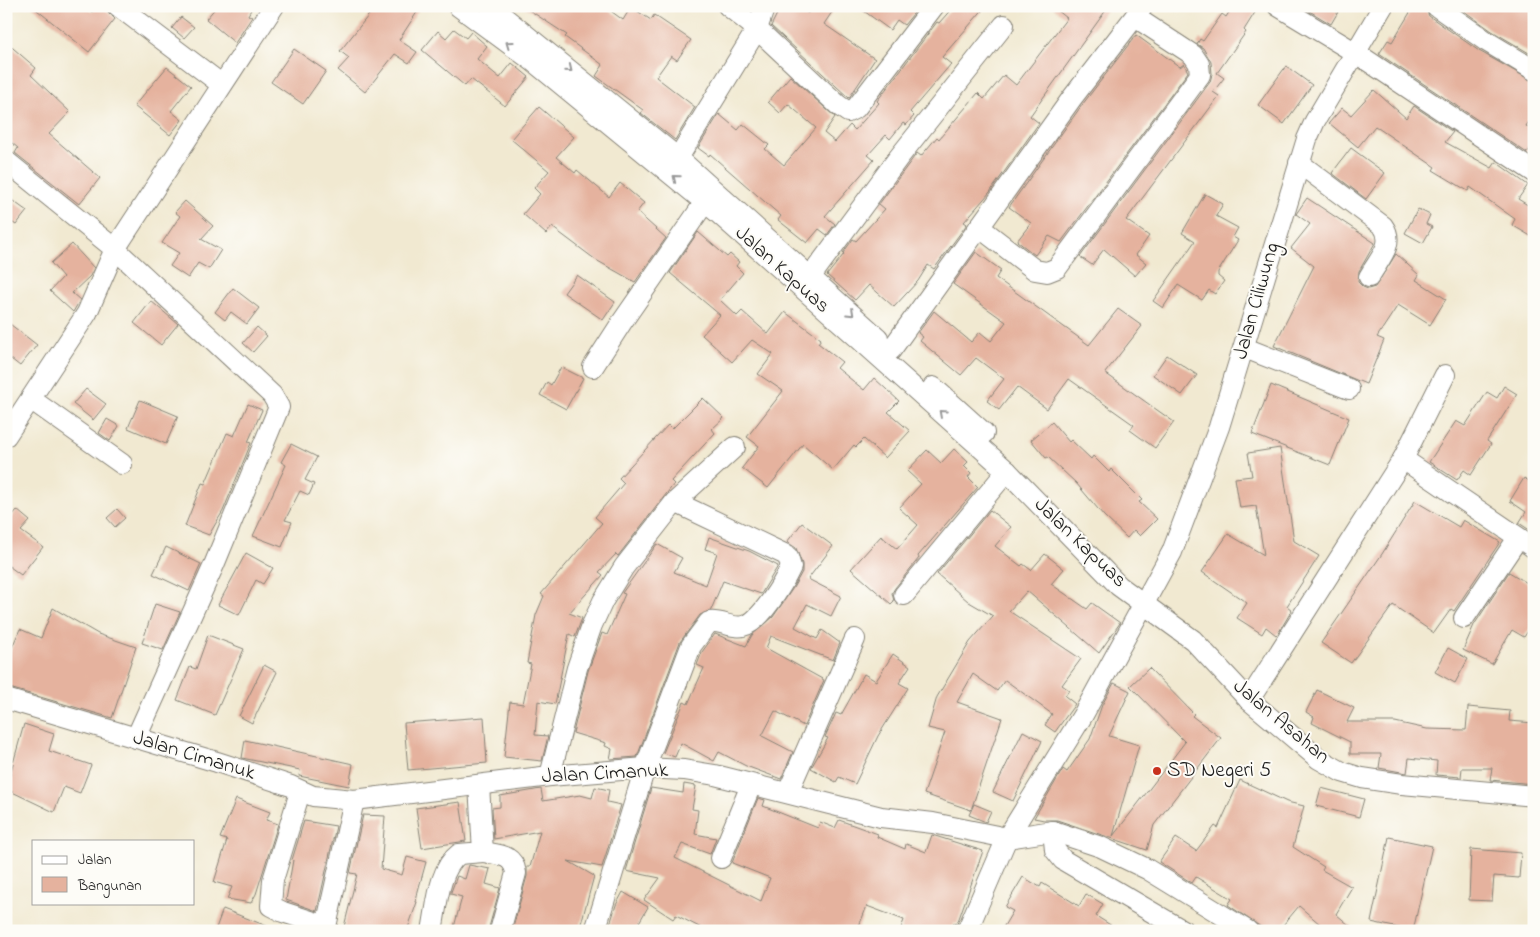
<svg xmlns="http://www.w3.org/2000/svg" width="1540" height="937" viewBox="0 0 1540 937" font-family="'Indie Flower',sans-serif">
	<rect width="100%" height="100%" fill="#fdfcf7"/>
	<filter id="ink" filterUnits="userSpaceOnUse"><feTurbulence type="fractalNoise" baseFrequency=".02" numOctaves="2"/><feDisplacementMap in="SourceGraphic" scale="10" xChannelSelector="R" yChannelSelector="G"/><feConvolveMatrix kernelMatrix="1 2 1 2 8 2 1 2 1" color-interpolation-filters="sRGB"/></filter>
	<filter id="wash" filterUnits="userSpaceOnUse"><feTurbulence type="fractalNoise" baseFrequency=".0096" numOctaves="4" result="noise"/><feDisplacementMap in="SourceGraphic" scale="20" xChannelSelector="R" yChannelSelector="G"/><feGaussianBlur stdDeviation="1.12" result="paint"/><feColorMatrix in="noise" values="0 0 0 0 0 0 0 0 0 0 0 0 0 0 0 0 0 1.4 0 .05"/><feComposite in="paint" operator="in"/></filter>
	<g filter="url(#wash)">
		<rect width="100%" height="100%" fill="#f1e9d1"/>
		<g id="blocks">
			<g fill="#e5b29e">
				<polygon points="32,6 84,6 92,12 97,6 106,6 107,11 115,19 89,52"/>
				<polygon points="217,6 253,6 248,15 252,17 235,43 206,19"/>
				<polygon points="376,6 421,6 399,40 417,52 409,63 395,54 365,92 338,70 349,58 340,51"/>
				<polygon points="523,6 604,6 623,20 631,7 651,20 654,15 691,40 677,60 671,56 656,77 695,107 675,140 641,113 643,110 596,76 603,65 565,37 567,35"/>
				<polygon points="781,6 798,6 808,13 813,6 836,6 824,24 875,59 849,98 771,26"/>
				<polygon points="857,6 916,6 918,8 904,25 897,20 890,30"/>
				<polygon points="954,6 986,6 942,57 951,64 910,112 914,116 906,125 903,123 890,139 886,135 868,155 874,160 825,216 835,224 827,235 819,229 807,243 778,220 781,216 710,154 709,156 698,148 719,114 738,130 743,124 769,145 765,149 784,165 816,128 788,104 780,113 768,102 790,76 835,117 824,133 835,142 850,125 855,130 879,103 877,101 937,22 939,23"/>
				<polygon points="1052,6 1109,6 1030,116 1039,123 990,192 964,222 967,224 934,269 928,265 918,281 894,307 869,285 855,300 827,275 844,254 843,253 853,239 856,241 885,209 879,204 917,153 921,156 937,137 939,139 978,93 984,99 1004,75 1016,85 1067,18"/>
				<polygon points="1233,6 1259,6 1244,30 1246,32 1217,73 1224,78 1213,92 1219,96 1126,220 1149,236 1136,255 1146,263 1135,276 1104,249 1092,265 1080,257 1210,82 1212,74 1211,62 1203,48 1197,44 1200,39 1203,41 1222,14 1226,17"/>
				<polygon points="1301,6 1327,6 1338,12 1331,24"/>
				<polygon points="1414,6 1424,6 1429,16 1479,51 1534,82 1534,114 1526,126 1534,131 1534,143 1527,153 1379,54 1388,40 1392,42"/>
				<polygon points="1457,6 1534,6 1534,56 1492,31"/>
				<polygon points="181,17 194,27 184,38 172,28"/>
				<polygon points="454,29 466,38 471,32 487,46 477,59 500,78 512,63 529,77 505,106 471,79 465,86 422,50 438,31 446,38"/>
				<polygon points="1136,35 1180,67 1184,64 1188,72 1061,242 1049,236 1035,255 1017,241 1031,223 1009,207 1082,105"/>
				<polygon points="6,42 36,68 31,75 70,112 49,134 100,178 79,204 15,153 18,148 6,138"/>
				<polygon points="294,49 326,71 303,104 271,82"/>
				<polygon points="1286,66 1312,85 1284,124 1258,105"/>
				<polygon points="167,67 191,86 171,111 182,120 170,135 134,106"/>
				<polygon points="1374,90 1406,118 1414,106 1453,132 1445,142 1492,168 1496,162 1528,185 1518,199 1534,209 1534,238 1512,225 1515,219 1470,187 1468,191 1433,170 1435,167 1375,126 1358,147 1329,123 1342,108 1351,115"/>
				<polygon points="539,107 574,137 556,157 575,173 577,170 609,197 620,183 644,203 637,212 666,238 635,282 596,260 552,227 546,234 523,214 540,194 534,188 549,171 511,139"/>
				<polygon points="1351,148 1385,173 1366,199 1332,173"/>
				<polygon points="1205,194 1223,204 1216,216 1238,228 1233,237 1238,240 1218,272 1218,276 1224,281 1215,294 1209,290 1202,300 1178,285 1163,308 1153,301 1195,241 1182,233"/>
				<polygon points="6,196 27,211 16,225 6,218"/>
				<polygon points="1307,198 1375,243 1359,271 1358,282 1363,287 1368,289 1375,287 1396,254 1419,275 1416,280 1446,299 1430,325 1398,305 1377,337 1384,340 1366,384 1274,346 1314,266 1291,248 1310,224 1296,214"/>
				<polygon points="185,201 213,226 201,239 221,250 209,269 198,263 188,278 170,266 179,253 162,243 180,216 175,212"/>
				<polygon points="1418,209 1430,215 1426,224 1432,227 1423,243 1405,233"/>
				<polygon points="698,232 727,257 730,254 739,262 736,266 743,273 720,300 737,316 742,311 768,334 785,312 821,339 818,343 842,362 837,368 864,390 874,378 899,401 888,412 910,431 885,458 864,439 856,447 854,445 833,470 803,444 768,488 742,468 759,446 747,437 783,391 758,374 773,354 752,340 732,362 702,335 720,315 670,273"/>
				<polygon points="72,244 94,268 90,276 72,293 80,300 73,312 50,291 63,277 51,263"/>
				<polygon points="976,252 1001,270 996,278 1089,345 1118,309 1142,326 1105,373 1174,422 1155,448 1130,430 1134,425 1069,379 1047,409 1017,387 999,410 987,401 1004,379 976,358 961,375 920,341 923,337 918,333 934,311 971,342 980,332 991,341 1006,322 953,284"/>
				<polygon points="577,275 615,302 603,320 564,293"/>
				<polygon points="233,288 259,308 247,324 231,312 225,320 215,312"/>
				<polygon points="151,301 178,324 161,345 134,323"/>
				<polygon points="6,321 37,345 20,366 6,355"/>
				<polygon points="257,327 267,336 253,352 243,343"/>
				<polygon points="1167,355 1197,375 1182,395 1153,375"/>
				<polygon points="561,367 583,378 566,409 540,395 547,382 551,385"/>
				<polygon points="1271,385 1349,418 1330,465 1252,434"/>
				<polygon points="1504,386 1517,394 1487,441 1491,444 1471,475 1464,470 1457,480 1429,462 1456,421 1465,426 1487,392 1497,398"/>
				<polygon points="86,389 106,404 93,420 73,404"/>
				<polygon points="703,398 724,418 712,429 715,433 671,481 674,484 618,556 616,554 599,572 603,575 569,613 582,618 575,637 569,634 555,704 538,701 535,735 548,736 542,761 504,757 510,702 523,704 531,664 527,663 536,615 544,596 541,594 602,523 595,517 624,483 619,478 668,425 672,429"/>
				<polygon points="140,400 178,416 166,444 128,428"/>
				<polygon points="248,404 262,410 248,442 251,443 223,511 209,535 185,526 202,483 205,484 227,433 234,436"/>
				<polygon points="107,419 119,426 110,441 99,433"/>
				<polygon points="1052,422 1069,442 1071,440 1091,459 1093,456 1109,472 1111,469 1142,500 1139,502 1157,519 1140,536 1134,530 1127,538 1104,516 1076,483 1048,457 1046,458 1031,440"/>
				<polygon points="291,444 317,457 305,480 314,484 309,495 300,491 285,520 292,522 282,547 253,536 286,465 281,462"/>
				<polygon points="1280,448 1294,541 1319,556 1287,606 1292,610 1279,632 1276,635 1266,627 1262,634 1237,618 1247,603 1202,572 1228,534 1264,555 1256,506 1240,508 1235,478 1252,476 1248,453"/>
				<polygon points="954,449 968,462 964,466 971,473 968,477 978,487 918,556 919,558 895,588 892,593 894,601 891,604 851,569 881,536 897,549 918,525 899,508 921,484 907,471 927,450 941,463"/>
				<polygon points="1524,478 1534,484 1534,533 1519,523 1526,512 1510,501"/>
				<polygon points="1415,501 1459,527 1463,520 1500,542 1454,611 1451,609 1434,633 1393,605 1351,663 1321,643 1382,554"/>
				<polygon points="117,509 125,518 115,527 107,518"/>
				<polygon points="17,510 30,521 21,531 43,547 21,575 6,564 6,523"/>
				<polygon points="990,510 1011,527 995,546 1021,566 1023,564 1031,570 1045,554 1064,569 1051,584 1087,609 1092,603 1120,623 1099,653 1027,591 1009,611 1081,659 1062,685 1069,690 1065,696 1075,704 1055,732 1045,725 1052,714 1005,680 997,691 973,674 957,702 1002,718 971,810 924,794 945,732 928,728 937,697 970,642 993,616 969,602 937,574"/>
				<polygon points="802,523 833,546 808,579 841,596 831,616 807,604 795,627 817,639 822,630 840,643 833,660 771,636 766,648 824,680 804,726 775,711 762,736 793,752 781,779 746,766 719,752 714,761 681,743 675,757 663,753 684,702 688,704 704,668 697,665 702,652 715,634 746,646 752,635 773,617 793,588 802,572 802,564 796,548 787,542"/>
				<polygon points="709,537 749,551 778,566 761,594 723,581 711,610 700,615 680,642 637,757 610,759 612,749 605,746 606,743 573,733 588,671 602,633 607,635 625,594 622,593 657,544 682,558 674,572 706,585 717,553 705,549"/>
				<polygon points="166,547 201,564 189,591 153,574"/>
				<polygon points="246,553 273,568 263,584 256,580 239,615 218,605"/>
				<polygon points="1509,572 1534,587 1534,622 1524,637 1512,630 1492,664 1463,650 1474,625"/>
				<polygon points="155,604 180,612 163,650 142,643"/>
				<polygon points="53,608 98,634 136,647 112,718 6,687 6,661 20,629 41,638"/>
				<polygon points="208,635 244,649 215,715 177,700 190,667 196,669"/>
				<polygon points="1448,648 1468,659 1455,683 1435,672"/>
				<polygon points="893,654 910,666 899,683 908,688 878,736 855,784 839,777 836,782 811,768 828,738 825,737 836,713 841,715 864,674 876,681"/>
				<polygon points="264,665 277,672 252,723 239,716"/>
				<polygon points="1149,668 1194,714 1192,716 1221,738 1154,825 1147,850 1057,820 1044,820 1034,818 1063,769 1067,772 1090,739 1102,705 1114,683 1130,691 1109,736 1139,745 1113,836 1147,792 1185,742 1130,686"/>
				<polygon points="1317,690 1354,708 1347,722 1395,722 1427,729 1466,730 1468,707 1510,711 1509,721 1534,723 1534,784 1490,780 1492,768 1462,768 1461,777 1436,775 1437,761 1409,758 1407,773 1379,768 1381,754 1350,754 1350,742 1312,723 1314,717 1306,712"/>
				<polygon points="484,717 487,763 408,770 404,723"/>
				<polygon points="24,724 54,734 49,751 91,765 80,793 64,787 54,812 6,789"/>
				<polygon points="1023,731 1042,741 1013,801 993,792"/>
				<polygon points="245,740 353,764 349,786 299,776 300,770 242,758"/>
				<polygon points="1240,780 1287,802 1304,806 1293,847 1324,867 1322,870 1352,887 1336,914 1356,931 1328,931 1299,906 1278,931 1267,931 1228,905 1232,899 1196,877 1192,883 1159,862 1176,838 1196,851 1215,826 1218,828"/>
				<polygon points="684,784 696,786 692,809 698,810 695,834 716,838 710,854 682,844 675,858 761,901 770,878 732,863 758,798 765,800 763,806 818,828 820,822 835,828 839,820 878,834 877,837 905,849 906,844 926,852 932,835 983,851 957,924 954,923 953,931 900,931 904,920 867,906 857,931 707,931 676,915 673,919 644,900 660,878 626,871 651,788 683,793"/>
				<polygon points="595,787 609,790 607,802 621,805 602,867 568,861 594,876 579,931 512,931 527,876 527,867 530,867 540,831 494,839 492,808 500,807 500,796 541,789 543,801 580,795 592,798"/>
				<polygon points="1321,788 1364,799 1359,817 1316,806"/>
				<polygon points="236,799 270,812 266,820 278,824 256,894 251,903 227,899 232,887 214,882 227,840 220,838"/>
				<polygon points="460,802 466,841 422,848 416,808"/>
				<polygon points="974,804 991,811 986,822 969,815"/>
				<polygon points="363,815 385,816 381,869 402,875 407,857 426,862 418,891 416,902 417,902 407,931 343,931 357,874 350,873"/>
				<polygon points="304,821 336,826 317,911 286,900 293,860 292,860"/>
				<polygon points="1389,837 1432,846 1413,931 1371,922"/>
				<polygon points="1471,849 1521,853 1519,878 1494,876 1492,901 1469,900"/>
				<polygon points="469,865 490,869 486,884 500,888 488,931 453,931 462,897 451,894 451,892 457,876 465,879"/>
				<polygon points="1023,877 1040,887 1042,883 1079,906 1086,894 1103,904 1096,916 1120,931 1001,931 1013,911 1005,907"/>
				<polygon points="623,892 648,907 634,931 608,931 616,905"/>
				<polygon points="223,909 277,930 277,931 215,931"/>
			</g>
		</g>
	</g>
	<g filter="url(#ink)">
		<use href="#blocks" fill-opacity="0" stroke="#868276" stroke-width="1"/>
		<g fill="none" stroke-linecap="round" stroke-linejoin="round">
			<defs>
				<g id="minor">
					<polyline points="118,6 221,84"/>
					<polyline points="458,6 534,62 717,212 1007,471 1119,586 1193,640 1249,700 1319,759 1342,772 1362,778 1402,784 1534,796"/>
					<polyline points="490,6 678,158 878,338"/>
					<polyline points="728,6 757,29 838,105 848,112 856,108 934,6"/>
					<polyline points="1278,6 1356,53 1534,172"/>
					<polyline points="1436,6 1486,41 1534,70"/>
					<polyline points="678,158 757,29 765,6"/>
					<polyline points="6,161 115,249 272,395 279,407 214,565 136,738"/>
					<path d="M1299 163 1383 226C1396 244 1378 260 1369 277"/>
					<polyline points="979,227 1035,270 1047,272 1057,268 1200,75 1199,64 1193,55 1135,17"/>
					<polyline points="811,276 899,157 1004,25"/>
					<polyline points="1245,348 1349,389"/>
					<polyline points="891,350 1072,98 1143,6"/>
					<polyline points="593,367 622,322 705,202"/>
					<polyline points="933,387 984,433"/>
					<polyline points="32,400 122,464"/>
					<polyline points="6,436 87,313 115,249 274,6"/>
					<polyline points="1403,459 1534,548"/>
					<polyline points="904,595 1007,471"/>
					<polyline points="1464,618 1518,538"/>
					<polyline points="6,699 217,762 291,786 313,796 354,800 550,776 645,768 684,770 715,775 881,817 933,823 1007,838 1053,831 1101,847 1147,869 1248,931"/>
					<polyline points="1249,700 1403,459 1445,375"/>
					<polyline points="550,776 577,668 592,625 603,601 624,567 675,502 735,447"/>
					<polyline points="300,792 273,880 271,906 283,912 326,926"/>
					<polyline points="788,792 855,639"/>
					<polyline points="1053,831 1055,850 1063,860 1184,931"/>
					<path d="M483 852C499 855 513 854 516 873L500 931"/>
					<polyline points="721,858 751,785"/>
					<polyline points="325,931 354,800"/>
					<path d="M432 931C437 907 438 870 459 854L483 852 479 785"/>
					<path d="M595 931 645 768 691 646 709 622C721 620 732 629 743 626 760 623 784 582 791 567L788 557 784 554 675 502"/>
					<polyline points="967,931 1007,838 1083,715 1172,552 1219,427 1307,139 1315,121 1383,6"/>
				</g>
			</defs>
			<use href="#minor" stroke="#868276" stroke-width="22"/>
			<use href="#minor" stroke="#fff" stroke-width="20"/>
		</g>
		<defs><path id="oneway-chevron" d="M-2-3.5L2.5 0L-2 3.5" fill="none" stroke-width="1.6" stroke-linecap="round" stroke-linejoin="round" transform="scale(1.25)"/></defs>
		<g stroke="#999">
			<use href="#oneway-chevron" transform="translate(509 44) rotate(-144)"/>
			<use href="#oneway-chevron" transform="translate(569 69) rotate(39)"/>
			<use href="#oneway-chevron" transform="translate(676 178) rotate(-141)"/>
			<use href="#oneway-chevron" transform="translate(851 313) rotate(43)"/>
			<use href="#oneway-chevron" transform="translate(942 413) rotate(-138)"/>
		</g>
	</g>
	<circle fill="#c8321e" stroke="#fdfcf7" stroke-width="2" cx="1157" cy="771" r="5"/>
	<g text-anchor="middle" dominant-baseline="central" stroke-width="4" stroke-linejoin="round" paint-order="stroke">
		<g font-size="21" fill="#1c1c1c" stroke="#fdfcf7">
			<text transform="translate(782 270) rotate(42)">Jalan Kapuas</text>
			<text transform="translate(1257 301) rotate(-74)">Jalan Ciliwung</text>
			<text transform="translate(1080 543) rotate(44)">Jalan Kapuas</text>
			<text transform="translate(1281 722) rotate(40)">Jalan Asahan</text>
			<text transform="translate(194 756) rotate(17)">Jalan Cimanuk</text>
			<text transform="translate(605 774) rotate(-3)">Jalan Cimanuk</text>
		</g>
		<g font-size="21" fill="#1c1c1c" stroke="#fdfcf7" text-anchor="start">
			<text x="1167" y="771">SD Negeri 5</text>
		</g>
	</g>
	<rect width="1540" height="937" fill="none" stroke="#fdfcf7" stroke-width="25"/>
	<rect x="32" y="840" width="162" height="65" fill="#fdfcf7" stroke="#a3a29f"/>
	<rect x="42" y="856" width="25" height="8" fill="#ffffff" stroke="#a3a29f"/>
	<text x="78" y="864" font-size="15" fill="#1c1c1c">Jalan</text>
	<rect x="42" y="877" width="25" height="15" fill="#e5b29e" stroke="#a3a29f"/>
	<text x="78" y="890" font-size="15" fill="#1c1c1c">Bangunan</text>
</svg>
